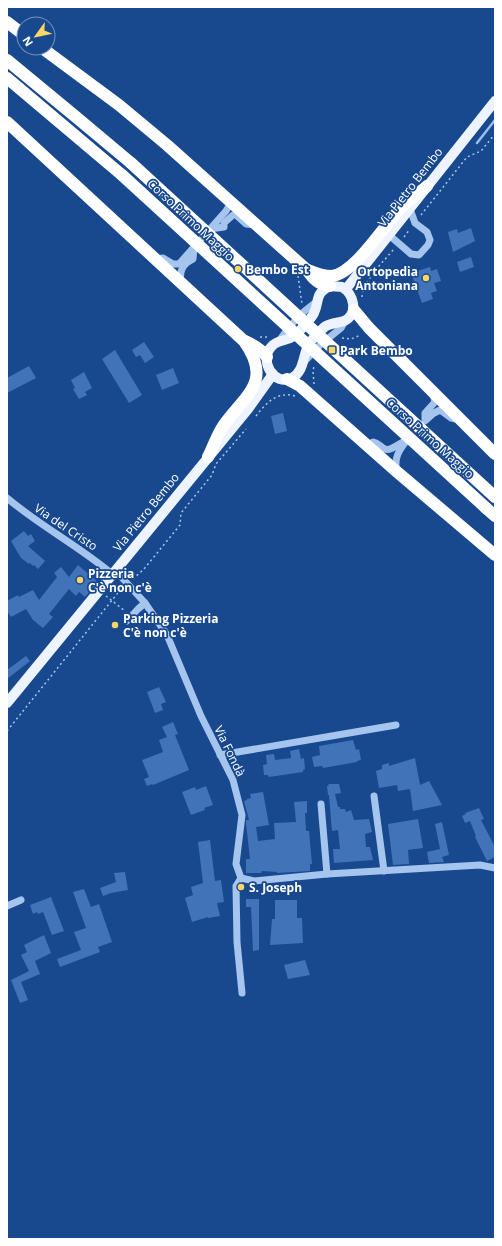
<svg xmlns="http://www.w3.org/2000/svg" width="502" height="1246" viewBox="0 0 502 1246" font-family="'Open Sans',sans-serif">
	<rect width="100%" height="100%" fill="#18498f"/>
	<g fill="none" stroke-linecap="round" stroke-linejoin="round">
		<polyline stroke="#97bff2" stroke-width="2.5" points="477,143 495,120"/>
	</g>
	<g fill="#4073b8">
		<polygon points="471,228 475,241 453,252 448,232 457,229 458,233"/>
		<polygon points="471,257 474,267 460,272 457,262"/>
		<polygon points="430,267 431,271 437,269 441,281 434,283 437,291 431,293 433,299 422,303 411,273"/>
		<polygon points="144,342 154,357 145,363 140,355 136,357 132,350"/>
		<polygon points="115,350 142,395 129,403 102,359"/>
		<polygon points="29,366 36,378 7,393 7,378"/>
		<polygon points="173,368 179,383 162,390 156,375"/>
		<polygon points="84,372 92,388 85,392 87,395 79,399 73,389 75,388 71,380"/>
		<polygon points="283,413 287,431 275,434 271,416"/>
		<polygon points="24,531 28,536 31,534 35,541 28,546 45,561 38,569 34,565 33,566 30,563 29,564 21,558 11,541"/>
		<polygon points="78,565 98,582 85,597 79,592 76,596 69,589 49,614 53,617 43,628 33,620 26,609 11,617 7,611 7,601 18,595 19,597 33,590 39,600 57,577 54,573 61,567 69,577"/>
		<polygon points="26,656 30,661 7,679 7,670"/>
		<polygon points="159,687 166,702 161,704 163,710 155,713 147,692"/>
		<polygon points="173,722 178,734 175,735 189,770 153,785 152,784 147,786 144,779 149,777 142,760 163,752 159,740 167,737 162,727"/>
		<polygon points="353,740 356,750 359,749 361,760 357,761 357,762 323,768 322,766 314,767 312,757 320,755 319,746"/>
		<polygon points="299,749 301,759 304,758 305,769 303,770 303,772 269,777 268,775 264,775 263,765 267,764 266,755 274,754 275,760 291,758 290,751"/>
		<polygon points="415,758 420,785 429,781 442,805 413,811 410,789 398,791 397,785 379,788 376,771 382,769 382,765 389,763 389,766"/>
		<polygon points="328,784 339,784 341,793 335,794 338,807 340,807 340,809 345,809 346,812 351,810 354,820 369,819 372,832 365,834 366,847 370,847 373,860 334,863 333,849 340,849 338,830 332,831 329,795 328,795 327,786 329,786"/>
		<polygon points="206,786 213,805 204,808 205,810 191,815 182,792 195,787 196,790"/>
		<polygon points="263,792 269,825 256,827 258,841 275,839 274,823 296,822 294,802 307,801 307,813 305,813 306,831 309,831 312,864 310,864 310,871 277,873 277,872 262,871 261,873 246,873 246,859 250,859 246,823 246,820 249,820 244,801 247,800 247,799 251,798 250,794"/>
		<polygon points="479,808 484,819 481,820 495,847 495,857 487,861 475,837 476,836 470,821 465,823 462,816 466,814 465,813"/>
		<polygon points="418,819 423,848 408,850 409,864 393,865 388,824"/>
		<polygon points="442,822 449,855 442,857 444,862 429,863 427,852 440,849 435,824"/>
		<polygon points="210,840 215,881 221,880 224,902 217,903 220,916 208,918 208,917 192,922 185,898 193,895 191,887 203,883 198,842"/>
		<polygon points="125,872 128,890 111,893 103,896 100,888 116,882 114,873"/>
		<polygon points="84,889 91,907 99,904 112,942 98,947 100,952 60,967 57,959 81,950 74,932 86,928 73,892"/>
		<polygon points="51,897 64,931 52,935 43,912 38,914 37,912 33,914 30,905"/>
		<polygon points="246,899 259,899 259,950 253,951 251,907 246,907"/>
		<polygon points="275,900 297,900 297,918 302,918 303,943 270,945 272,919 275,919"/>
		<polygon points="44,935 51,953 35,961 40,974 21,982 28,1000 20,1003 11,980 29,971 21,955 27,952 24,945"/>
		<polygon points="305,960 310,975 288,979 284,965"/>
	</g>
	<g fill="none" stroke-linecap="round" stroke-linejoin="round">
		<g stroke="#a5c5ef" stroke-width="1.5" stroke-dasharray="2 3" stroke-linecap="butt">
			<polyline points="421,215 467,157 481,151 495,134"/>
			<polyline points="404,237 410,229"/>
			<polyline points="298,276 302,304"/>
			<path d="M362 297C363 281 384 261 394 249"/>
			<polyline points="260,337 268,337"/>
			<polyline points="342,338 351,339 361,335"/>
			<polyline points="314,384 313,371 314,366"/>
			<path d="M256 416C266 403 277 391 295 396"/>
			<polyline points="133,579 144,569 180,525 181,513 212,475 216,464 246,429"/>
			<polyline points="106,596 125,611"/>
			<polyline points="7,731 121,589"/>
		</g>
		<g stroke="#a5c5ef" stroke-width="7">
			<polyline points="210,229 224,227 224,223 233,215 236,215 246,224 255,225"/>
			<polyline points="389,235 411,254 419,255 428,245 430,240 427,232 415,223 410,209"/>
			<polyline points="156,259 163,258 173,264 179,264 226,211 229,206 228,199"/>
			<path d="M181 283C179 272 182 264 193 259L194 248"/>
			<path d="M279 341C289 326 302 312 316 302"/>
			<polyline points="303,363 320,345 341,328 345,321"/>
			<polyline points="433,394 435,402 425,413 425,421 434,413 440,410 451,418 456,419"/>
			<path d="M366 446 373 442C379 443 380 447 385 449 390 452 401 442 407 440 398 452 395 456 396 471"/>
			<path d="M7 498C40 526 79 546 112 574"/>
			<polyline points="115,570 145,603 167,635 201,716 233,780 242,815 236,864 241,878 254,881 327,874 480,865 495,868"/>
			<polyline points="127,621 138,609 145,603"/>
			<polyline points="220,755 396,725"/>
			<polyline points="374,796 384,871"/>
			<polyline points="321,804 327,874"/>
			<polyline points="241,878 236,886 237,942 242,993"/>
			<polyline points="7,906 21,900"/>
		</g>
		<g stroke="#edf4ff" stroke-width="10">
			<path d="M330 286 342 287C354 294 359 314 344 321 338 323 332 323 326 326 320 330 316 336 311 341 302 352 306 370 292 378 274 387 258 360 272 346 277 340 287 341 294 336 299 332 311 319 314 313 320 300 314 294 330 286Z"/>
			<polyline points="346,289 495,101"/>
			<polyline points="7,703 248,409 273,374"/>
		</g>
		<g stroke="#fff" stroke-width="12">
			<polyline points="7,22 24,35"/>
			<path d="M42 48 119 105 167 145 307 270C313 279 319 285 330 286"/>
			<polyline points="7,60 76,117 131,163"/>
			<polyline points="7,78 122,175"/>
			<path d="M7 122 244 341C273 382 246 394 223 426 217 435 213 447 208 457"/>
			<path d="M308 270C315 273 324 276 332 276 356 273 385 223 403 206 410 199 419 193 427 186"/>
			<polyline points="354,310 369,328 495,454"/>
			<path d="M245 341C254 345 261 349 267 357"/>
			<polyline points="287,379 300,386 396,471 495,555"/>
			<polyline points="486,508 495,516"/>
		</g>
		<g stroke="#fff" stroke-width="12">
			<polyline points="131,163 495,497"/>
			<polyline points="122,175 486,508"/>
		</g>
	</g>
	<g fill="#ffd563" stroke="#18498f" stroke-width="1.5">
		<circle cx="238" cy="269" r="4"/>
		<circle cx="426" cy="278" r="4"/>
		<rect x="328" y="346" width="8" height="8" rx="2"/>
		<circle cx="80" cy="580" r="4"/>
		<circle cx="115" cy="625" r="4"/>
		<circle cx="241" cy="887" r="4"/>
	</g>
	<g text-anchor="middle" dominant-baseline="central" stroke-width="3.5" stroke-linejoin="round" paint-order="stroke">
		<g font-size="12" fill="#fff" stroke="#18498f">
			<text transform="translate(410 187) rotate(-52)">Via Pietro Bembo</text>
			<text transform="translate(191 220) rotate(43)">Corso Primo Maggio</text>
			<text transform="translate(430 438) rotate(42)">Corso Primo Maggio</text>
			<text transform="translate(146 512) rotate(-51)">Via Pietro Bembo</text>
			<text transform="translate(66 527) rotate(34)">Via del Cristo</text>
			<text transform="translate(230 751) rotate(64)">Via Fondà</text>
		</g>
		<g font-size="12" font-weight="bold" fill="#fff" stroke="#18498f" text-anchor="start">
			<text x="246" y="269">Bembo Est</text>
			<text x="418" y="271" text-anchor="end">Ortopedia<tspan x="418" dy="14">Antoniana</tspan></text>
			<text x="340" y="350">Park Bembo</text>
			<text x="88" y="573">Pizzeria<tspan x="88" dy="14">C'è non c'è</tspan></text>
			<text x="123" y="618">Parking Pizzeria<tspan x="123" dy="14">C'è non c'è</tspan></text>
			<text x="249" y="887">S. Joseph</text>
		</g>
	</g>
	<rect width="502" height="1246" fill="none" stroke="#ffffff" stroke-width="16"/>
	<g transform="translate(36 36) rotate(237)"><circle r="19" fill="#18498f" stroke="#7492bc"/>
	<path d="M0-3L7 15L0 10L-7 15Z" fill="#ffd563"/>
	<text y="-6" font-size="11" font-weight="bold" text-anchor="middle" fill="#ffffff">N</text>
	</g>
</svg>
